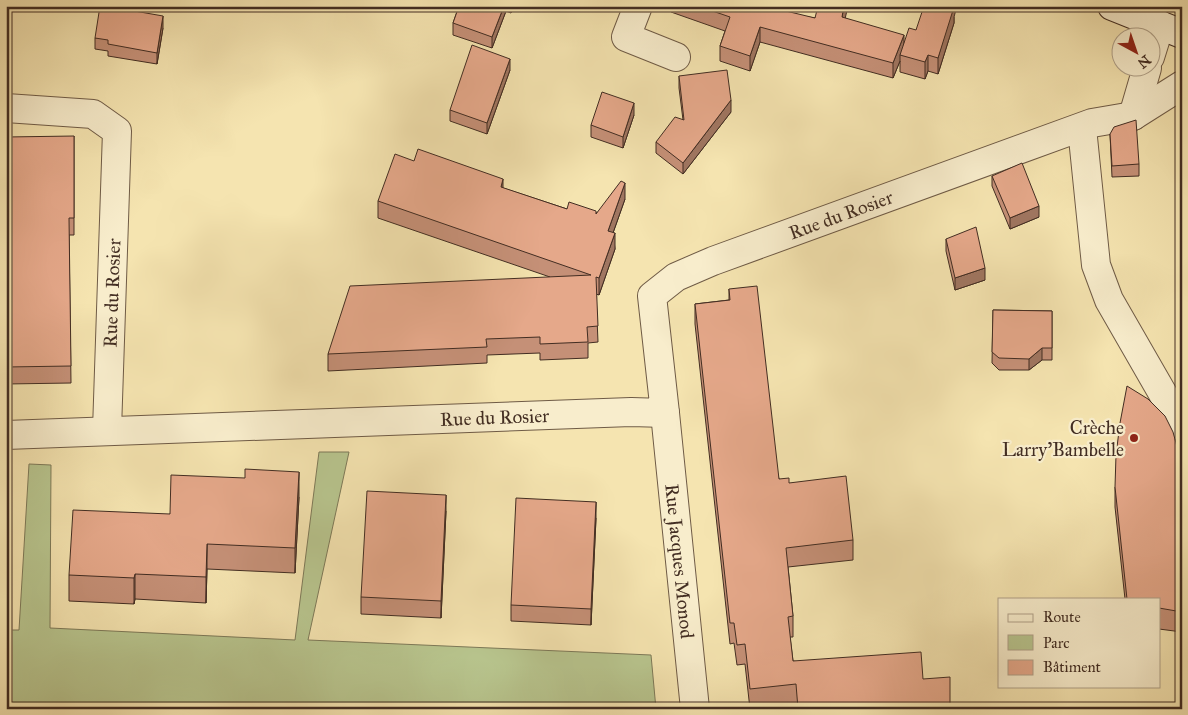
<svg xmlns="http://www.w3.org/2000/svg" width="1188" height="715" viewBox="0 0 1188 715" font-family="'IM FELL Great Primer',serif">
	<rect width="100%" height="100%" fill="#f5e4b0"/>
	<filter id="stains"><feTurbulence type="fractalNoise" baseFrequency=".004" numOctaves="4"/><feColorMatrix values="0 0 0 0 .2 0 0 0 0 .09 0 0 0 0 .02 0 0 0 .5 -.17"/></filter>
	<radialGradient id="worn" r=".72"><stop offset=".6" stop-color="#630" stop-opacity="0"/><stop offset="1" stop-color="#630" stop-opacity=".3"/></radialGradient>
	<polygon fill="#b8c58e" stroke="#7d7958" points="319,452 349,452 308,640 651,655 656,709 6,709 6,630 19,630 29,464 51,465 50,628 295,640"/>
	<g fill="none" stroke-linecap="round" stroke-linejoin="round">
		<defs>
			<g id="minor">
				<polyline points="638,6 626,37 676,57"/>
				<polyline points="1150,57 1160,25"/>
				<polyline points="6,108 93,114 117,131 107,430"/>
				<polyline points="1133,116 1147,68"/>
				<polyline points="1082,128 1096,265 1109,300 1182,427"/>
				<path id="s1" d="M665 413 695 709"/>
				<path id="s2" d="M6 435 631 412 665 413 652 296 676 277 713 261 1092 123 1133 116 1182 85"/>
			</g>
			<polyline id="secondary" points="1112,6 1182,34"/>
		</defs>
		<use href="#minor" stroke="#6f5b46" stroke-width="30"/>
		<use href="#secondary" stroke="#422d22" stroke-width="30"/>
		<use href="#minor" stroke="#f8edcc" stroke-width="28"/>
		<use href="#secondary" stroke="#f8edcc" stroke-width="28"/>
	</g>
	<g fill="#c59077" stroke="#422d22">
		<polygon points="459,6 514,6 511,13 506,11 492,48 453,35 453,23"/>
		<polygon points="671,6 754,6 764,10 815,18 845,18 904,43 916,30 954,17 954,23 938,74 928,71 925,79 900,72 900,61 893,78 760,42 750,71 720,61 720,46 725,31 671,12"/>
		<polygon points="163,28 157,64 108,56 108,51 95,49 95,38"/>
		<polygon points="510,70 487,134 450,121 450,110"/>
		<polygon points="679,76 731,112 683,174 656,153 656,142 683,120 679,88"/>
		<polygon points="634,115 623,148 591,137 591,125"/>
		<polygon points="1110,134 1139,164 1139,176 1112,177"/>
		<polygon points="74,136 74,235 69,235 71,383 6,384 6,299"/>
		<polygon points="414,161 503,188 567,209 596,213 625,199 613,233 615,249 599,295 596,294 598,342 588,343 588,358 540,360 540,353 487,355 487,363 328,371 328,354 550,277 378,218 378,201"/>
		<polygon points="992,176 1039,217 1010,229 992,186"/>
		<polygon points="946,239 985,280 955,290 946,251"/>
		<polygon points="729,289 779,479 789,483 853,540 853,560 788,567 793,616 793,637 790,637 793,661 923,679 950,709 796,709 796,704 750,709 745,664 737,665 734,643 730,644 695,324 695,304 729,300"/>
		<polygon points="993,310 1052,311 1052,360 1042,360 1029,370 999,370 992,363"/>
		<polygon points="1179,454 1182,458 1182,632 1159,629 1159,599 1125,599 1115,507 1115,487"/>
		<polygon points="299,497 295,573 207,569 206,603 135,599 134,604 69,601 69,575 170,514"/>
		<polygon points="446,511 441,618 361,614 361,597"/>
		<polygon points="596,518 591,625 511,621 511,605"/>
	</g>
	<g fill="#a07661" stroke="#422d22">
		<polygon points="504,6 506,6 506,11 492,48 492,37"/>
		<polygon points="511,6 514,6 511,13"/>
		<polygon points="844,6 848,6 842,32 842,17"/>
		<polygon points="952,6 957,6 954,17 954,23 938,74 938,58"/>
		<polygon points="163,16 163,28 157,64 157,53"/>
		<polygon points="760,27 760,42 750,71 750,56"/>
		<polygon points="904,35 904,50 900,55 900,61 893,78 893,63"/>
		<polygon points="928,55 928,71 925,79 925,62"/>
		<polygon points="510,59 510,70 487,134 487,123"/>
		<polygon points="731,100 731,112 683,174 683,163"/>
		<polygon points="634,103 634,115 623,148 623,137"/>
		<polygon points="503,179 503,195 501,187"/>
		<polygon points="625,183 625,199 608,247 608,231"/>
		<polygon points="1039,206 1039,217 1010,229 1010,218"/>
		<polygon points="615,233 615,249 599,295 599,278"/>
		<polygon points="985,268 985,280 955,290 955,278"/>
		<polygon points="1042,348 1042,360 1029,370 1029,359"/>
		<polygon points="299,472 299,497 295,573 295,548"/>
		<polygon points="446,495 446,511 441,618 441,601"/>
		<polygon points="596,502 596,518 591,625 591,609"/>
		<polygon points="207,544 207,569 206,603 206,577"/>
		<polygon points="135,574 135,599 134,604 134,578"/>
	</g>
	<g fill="#e5a88a" stroke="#422d22">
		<polygon points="100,6 106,6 163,16 157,53 108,44 108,40 95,38"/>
		<polygon points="459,6 504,6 492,37 453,23"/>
		<polygon points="698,6 754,6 764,10 765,6 815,18 818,6 844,6 842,17 904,35 893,63 760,27 750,56 720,46 730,17"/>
		<polygon points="924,6 952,6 954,7 938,58 928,55 925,62 900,55 909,28 916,30"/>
		<polygon points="472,45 510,59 487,123 450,110"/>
		<polygon points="727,70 731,100 683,163 656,142 675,117 684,120 679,76"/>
		<polygon points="602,92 634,103 623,137 591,125"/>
		<polygon points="1136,120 1139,164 1112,166 1110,134 1114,127"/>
		<polygon points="74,136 74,218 69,218 71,366 6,367 6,299 7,299 6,137"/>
		<polygon points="418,149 503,179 501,187 567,209 569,202 596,211 596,214 621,181 625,183 608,231 615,233 599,278 596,277 598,326 587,327 588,342 540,344 540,337 486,339 487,347 328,354 350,286 591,275 378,201 395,154 414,161"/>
		<polygon points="1022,163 1039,206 1010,218 992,176"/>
		<polygon points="976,227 985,268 955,278 946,239"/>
		<polygon points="757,286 779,479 789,478 789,483 846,476 853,540 786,548 793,616 788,617 793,661 921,652 923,679 950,677 950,709 798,709 796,684 750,689 745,644 737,645 734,623 730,623 695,304 730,300 729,289"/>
		<polygon points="993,310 1052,311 1052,348 1042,348 1029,359 999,358 992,352"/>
		<polygon points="1127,386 1148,399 1165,416 1173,432 1179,454 1182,458 1182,612 1159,608 1159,599 1127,599 1115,487 1116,455 1120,423"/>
		<polygon points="245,469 299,472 295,548 207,544 206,577 135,574 134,578 69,575 73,510 170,514 171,475 245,478"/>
		<polygon points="367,491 446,495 441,601 361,597"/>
		<polygon points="516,498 596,502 591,609 511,605"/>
	</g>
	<circle fill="#8f2418" stroke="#f8edcc" stroke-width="2" cx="1134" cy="438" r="5"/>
	<g text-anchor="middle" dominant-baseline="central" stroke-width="4.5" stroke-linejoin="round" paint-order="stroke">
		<g font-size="19" fill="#422d22" stroke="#f8edcc">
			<text stroke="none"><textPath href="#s2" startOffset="984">Rue du Rosier</textPath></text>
			<text transform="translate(112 293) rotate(-88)">Rue du Rosier</text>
			<text stroke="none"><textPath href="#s2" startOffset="489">Rue du Rosier</textPath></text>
			<text stroke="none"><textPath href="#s1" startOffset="149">Rue Jacques Monod</textPath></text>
		</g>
		<g font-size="19" fill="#422d22" stroke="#f8edcc" text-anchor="end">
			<text x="1124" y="427">Crèche<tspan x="1124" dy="22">Larry'Bambelle</tspan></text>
		</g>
	</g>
	<rect width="1188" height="715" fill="none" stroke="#f5e4b0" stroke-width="25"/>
	<rect x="8" y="8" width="1173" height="700" fill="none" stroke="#422d22" stroke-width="2.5"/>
	<rect x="12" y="12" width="1163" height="690" fill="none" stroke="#422d22"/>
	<rect x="998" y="598" width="162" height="90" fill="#f8edcc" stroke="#afa088"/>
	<rect x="1008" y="614" width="25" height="8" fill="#f8edcc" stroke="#afa088"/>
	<text x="1043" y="622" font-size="15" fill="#422d22">Route</text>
	<rect x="1008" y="635" width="25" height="15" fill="#b8c58e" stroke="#afa088"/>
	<text x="1043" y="648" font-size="15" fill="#422d22">Parc</text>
	<rect x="1008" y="660" width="25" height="15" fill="#e5a88a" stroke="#afa088"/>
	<text x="1043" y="672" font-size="15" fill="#422d22">Bâtiment</text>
	<g transform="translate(1136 52) rotate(140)"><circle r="24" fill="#f8edcc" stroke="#afa088"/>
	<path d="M0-4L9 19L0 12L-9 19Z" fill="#8f2418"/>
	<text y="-8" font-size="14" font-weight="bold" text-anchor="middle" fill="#422d22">N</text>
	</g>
	<rect width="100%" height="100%" filter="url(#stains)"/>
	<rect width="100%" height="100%" fill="url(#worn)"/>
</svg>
